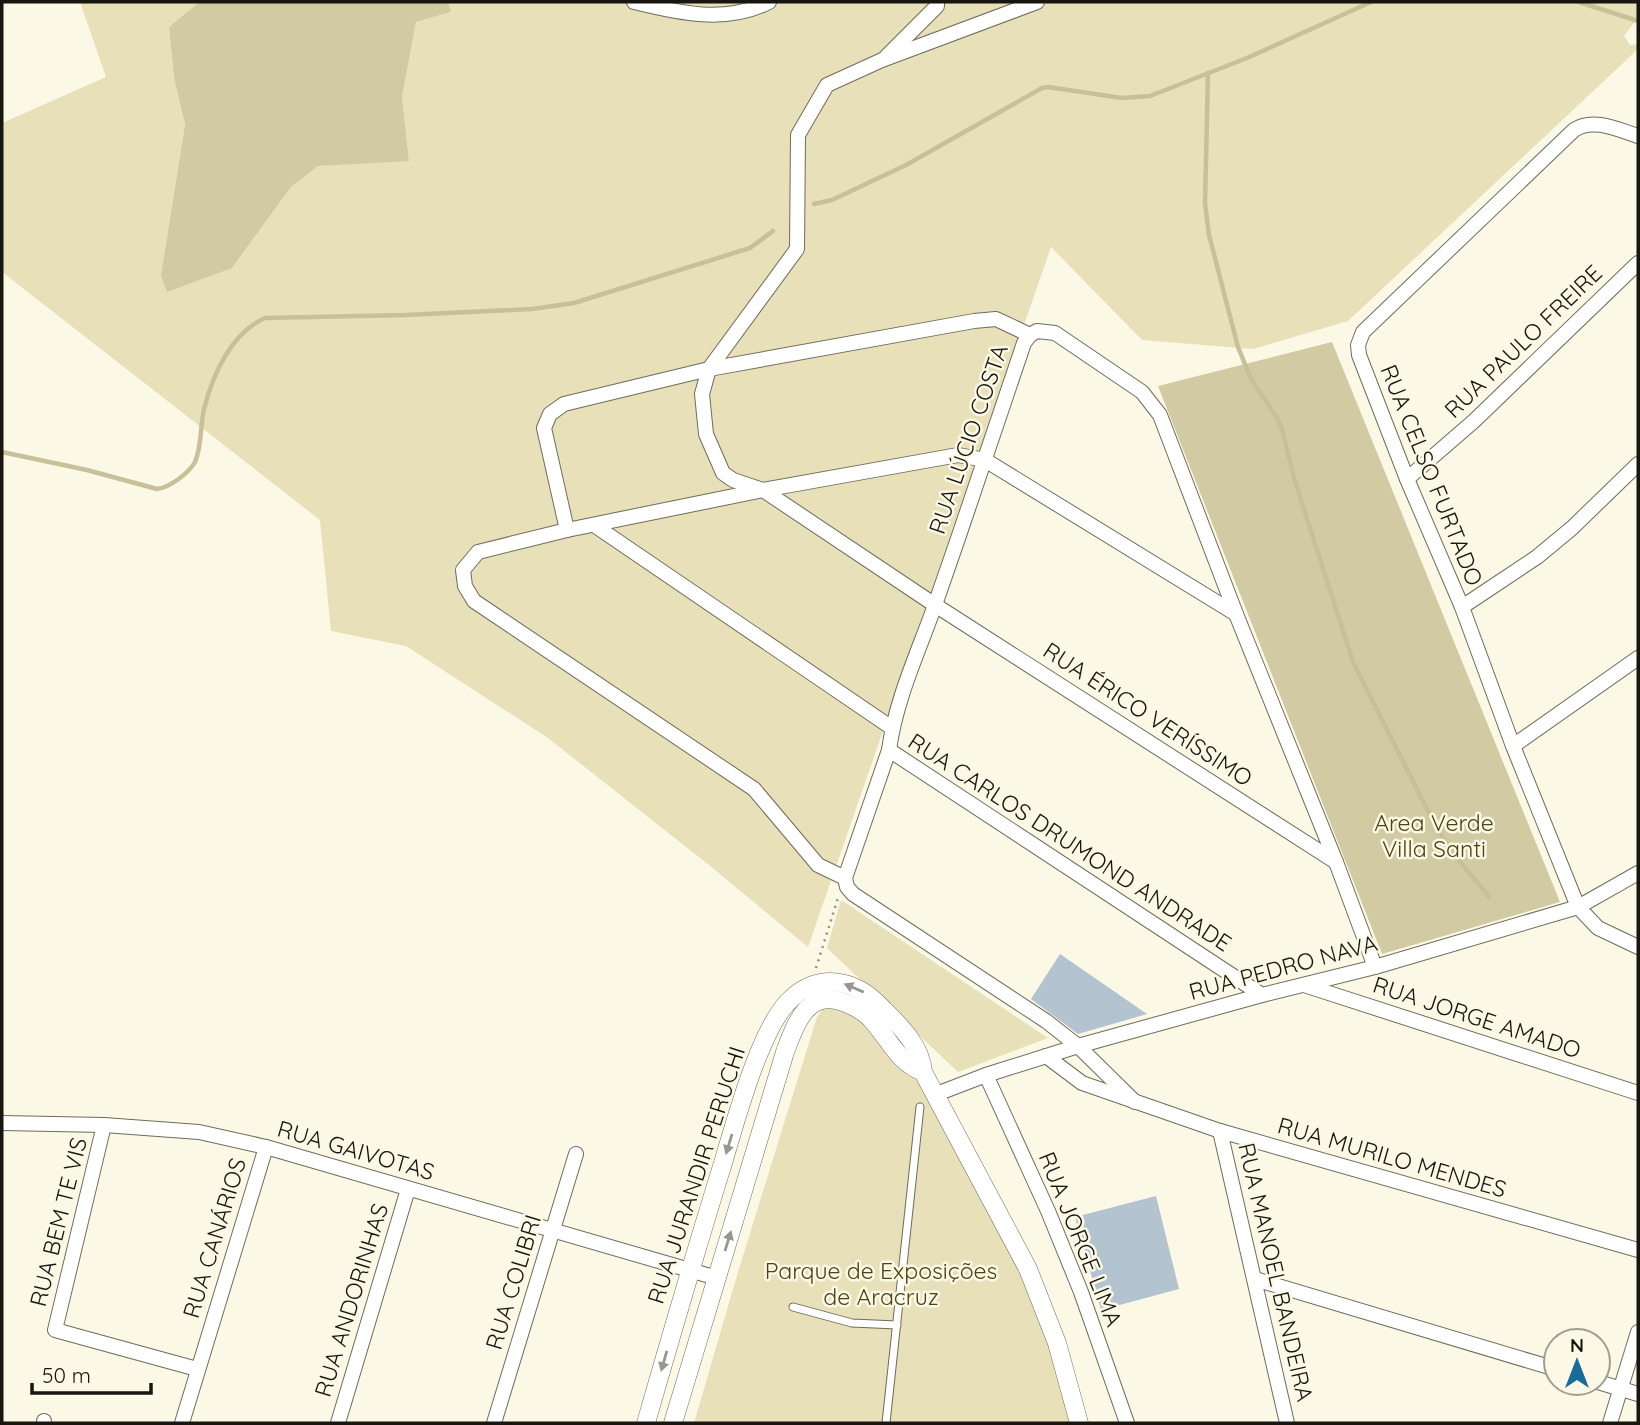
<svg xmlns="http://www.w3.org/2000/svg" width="1640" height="1425" viewBox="0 0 1640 1425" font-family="Quicksand,sans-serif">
	<rect width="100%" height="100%" fill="#fbf8e6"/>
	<g fill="#e7e0b8">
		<polygon points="80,2 199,2 169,27 174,78 185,123 161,275 232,268 291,187 318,166 409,160 402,97 416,22 451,12 448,2 1638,2 1638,18 1624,36 1630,45 1638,44 1638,49 1348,321 1253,349 1142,340 1051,247 808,947 709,865 548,738 406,646 331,631 320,520 2,272 2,123 106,77"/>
		<polygon points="841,900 1048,1038 958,1072 827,948"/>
		<polygon points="846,999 929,1087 1006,1222 1076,1423 694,1423 738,1272 817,1017 825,1006"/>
	</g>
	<g fill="#d1caa2">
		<polygon points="199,2 448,2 451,12 416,22 402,97 409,161 318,166 291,187 232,268 167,292 161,275 185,124 174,78 169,27"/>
		<polygon points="1332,342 1560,902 1382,954 1158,386"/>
	</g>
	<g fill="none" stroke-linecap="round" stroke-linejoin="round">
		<g stroke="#c7c098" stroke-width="4.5">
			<polyline points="1579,2 1638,21"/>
			<polyline points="1208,73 1205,203 1209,235 1238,347 1251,379 1277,418 1282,429 1294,478 1353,662 1437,829 1449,848 1489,897"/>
			<polyline points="814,204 832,200 906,165 1042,88 1048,87 1122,98 1150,96 1247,58 1371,2"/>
			<path d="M2 452 87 470 157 489C169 488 189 473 195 462 202 446 200 426 204 409 213 374 231 333 265 318L406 315 532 309 574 303 750 248 773 231"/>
		</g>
	</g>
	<g fill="#b3c3d0">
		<polygon points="1060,954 1147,1014 1078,1034 1031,999"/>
		<polygon points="1156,1196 1179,1289 1101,1310 1075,1217"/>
	</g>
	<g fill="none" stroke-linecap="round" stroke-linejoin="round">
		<defs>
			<g id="service">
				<polyline points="793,1307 852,1323 897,1325"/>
				<polyline points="886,1423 920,1107"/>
			</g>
			<g id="minor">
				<path d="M634 2C679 13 726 24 769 2"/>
				<polyline points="1037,2 882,60 827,85 798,135 797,249 709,369 702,394 706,434 723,473 733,480 763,490 935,605 1336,862"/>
				<polyline points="886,57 937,6 937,2"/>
				<path d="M1638 136C1619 130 1593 117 1574 130L1363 332 1358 345 1359 355 1407 479 1462 607 1513 746 1578 907 1598 928 1638 947"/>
				<polyline points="1407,479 1474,421 1638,263"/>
				<polyline points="594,525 892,728"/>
				<polyline points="567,530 544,428 550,414 564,404 709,369 974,321 996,319 1030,335"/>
				<polyline points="1462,607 1537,557 1572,528 1638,464"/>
				<polyline points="1513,746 1638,658"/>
				<polyline points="889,750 1262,995"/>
				<polyline points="845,878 818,865 754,789 474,601 465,586 463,570 478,552 567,530 763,490 958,455 985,460 1236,614"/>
				<polyline points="1304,985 1638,1093"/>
				<polyline points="1046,1056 1082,1083 1220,1131 1638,1250"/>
				<polyline points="986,1075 1048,1211 1081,1292 1127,1423"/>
				<polyline points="934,1095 986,1075 1078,1046 1262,995 1375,967 1578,907 1638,873"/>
				<path d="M1135 1102 1078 1046 1046 1021 853 894 847 887 845 878 889 750C896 698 919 651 936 602 966 516 995 430 1024 343L1030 335 1037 331 1055 333 1142 392 1160 415 1236 614 1336 862 1375 967"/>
				<polyline points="2,1123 104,1125 199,1132 266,1147 717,1278"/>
				<polyline points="104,1125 55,1330 197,1369"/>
				<polyline points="1220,1131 1287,1423"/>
				<polyline points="1255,1279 1556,1369"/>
				<polyline points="1598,1382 1638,1394"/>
				<polyline points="44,1423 44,1421"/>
				<polyline points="182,1423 266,1147"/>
				<polyline points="338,1423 408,1189"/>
				<polyline points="494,1423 576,1154"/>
				<polyline points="1610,1423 1638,1332"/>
			</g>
			<g id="tertiary">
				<path d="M646 1423C671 1336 696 1250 723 1163 735 1123 761 1024 792 998 821 972 856 980 881 1007 899 1025 921 1045 923 1072L1028 1269 1057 1343 1079 1423"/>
				<path d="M673 1423 785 1052C796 1023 808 986 848 1004 856 1007 864 1012 870 1018 889 1038 897 1062 923 1072"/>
			</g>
		</defs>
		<use href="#service" stroke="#6f6c5c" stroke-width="9"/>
		<use href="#minor" stroke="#6f6c5c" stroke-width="16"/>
		<use href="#tertiary" stroke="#6f6c5c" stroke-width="19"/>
		<polyline stroke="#939184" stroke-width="2.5" stroke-dasharray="2 5" stroke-linecap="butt" points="816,968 838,898"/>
		<use href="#service" stroke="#fff" stroke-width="7"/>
		<use href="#minor" stroke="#fff" stroke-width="14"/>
		<use href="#tertiary" stroke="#fff" stroke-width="18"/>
	</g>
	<defs><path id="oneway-solid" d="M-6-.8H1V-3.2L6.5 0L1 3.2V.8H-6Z" transform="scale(1.75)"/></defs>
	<g fill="#979693">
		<use href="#oneway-solid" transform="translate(854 988) rotate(-157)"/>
		<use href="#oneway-solid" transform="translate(729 1144) rotate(107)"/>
		<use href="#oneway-solid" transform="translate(728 1241) rotate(-73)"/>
		<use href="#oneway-solid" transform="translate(664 1361) rotate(106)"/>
	</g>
	<g text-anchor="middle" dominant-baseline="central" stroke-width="5" stroke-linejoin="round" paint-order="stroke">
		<g font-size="23" fill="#171610" stroke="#fbf8e6">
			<text transform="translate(1523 341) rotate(-44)">RUA PAULO FREIRE</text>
			<text transform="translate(968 439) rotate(-71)">RUA LÚCIO COSTA</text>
			<text transform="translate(1432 475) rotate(68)">RUA CELSO FURTADO</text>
			<text transform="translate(1148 714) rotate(33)">RUA ÉRICO VERÍSSIMO</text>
			<text transform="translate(1070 842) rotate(33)">RUA CARLOS DRUMOND ANDRADE</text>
			<text transform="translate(1283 967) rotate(-15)">RUA PEDRO NAVA</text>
			<text transform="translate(1477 1017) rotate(18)">RUA JORGE AMADO</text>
			<text transform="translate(356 1150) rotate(16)">RUA GAIVOTAS</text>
			<text transform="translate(1392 1157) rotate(16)">RUA MURILO MENDES</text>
			<text transform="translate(696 1175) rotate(-72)">RUA JURANDIR PERUCHI</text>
			<text transform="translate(58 1222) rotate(-76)">RUA BEM TE VIS</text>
			<text transform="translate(214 1238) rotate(-73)">RUA CANÁRIOS</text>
			<text transform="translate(1081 1239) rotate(68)">RUA JORGE LIMA</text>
			<text transform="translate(1276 1272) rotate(77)">RUA MANOEL BANDEIRA</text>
			<text transform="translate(513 1282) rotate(-73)">RUA COLIBRI</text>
			<text transform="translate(351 1300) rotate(-73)">RUA ANDORINHAS</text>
		</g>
		<g font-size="23" fill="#4b4312" stroke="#fbf8e6">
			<text x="1434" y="822">Area Verde<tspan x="1434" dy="26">Villa Santi</tspan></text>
			<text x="881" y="1270">Parque de Exposições<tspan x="881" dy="26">de Aracruz</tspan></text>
		</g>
	</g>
	<rect width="1640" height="1425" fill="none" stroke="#171610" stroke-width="7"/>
	<g transform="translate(1577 1362)"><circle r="33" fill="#fbf8e6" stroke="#a09e90" stroke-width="2"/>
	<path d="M0-5L12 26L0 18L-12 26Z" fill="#1a6a9c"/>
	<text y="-10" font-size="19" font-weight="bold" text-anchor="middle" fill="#171610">N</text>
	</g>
	<path d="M32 1383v10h119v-10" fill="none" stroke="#171610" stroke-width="3.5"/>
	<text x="42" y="1383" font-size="21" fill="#171610" stroke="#fbf8e6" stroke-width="5" paint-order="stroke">50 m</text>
</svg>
